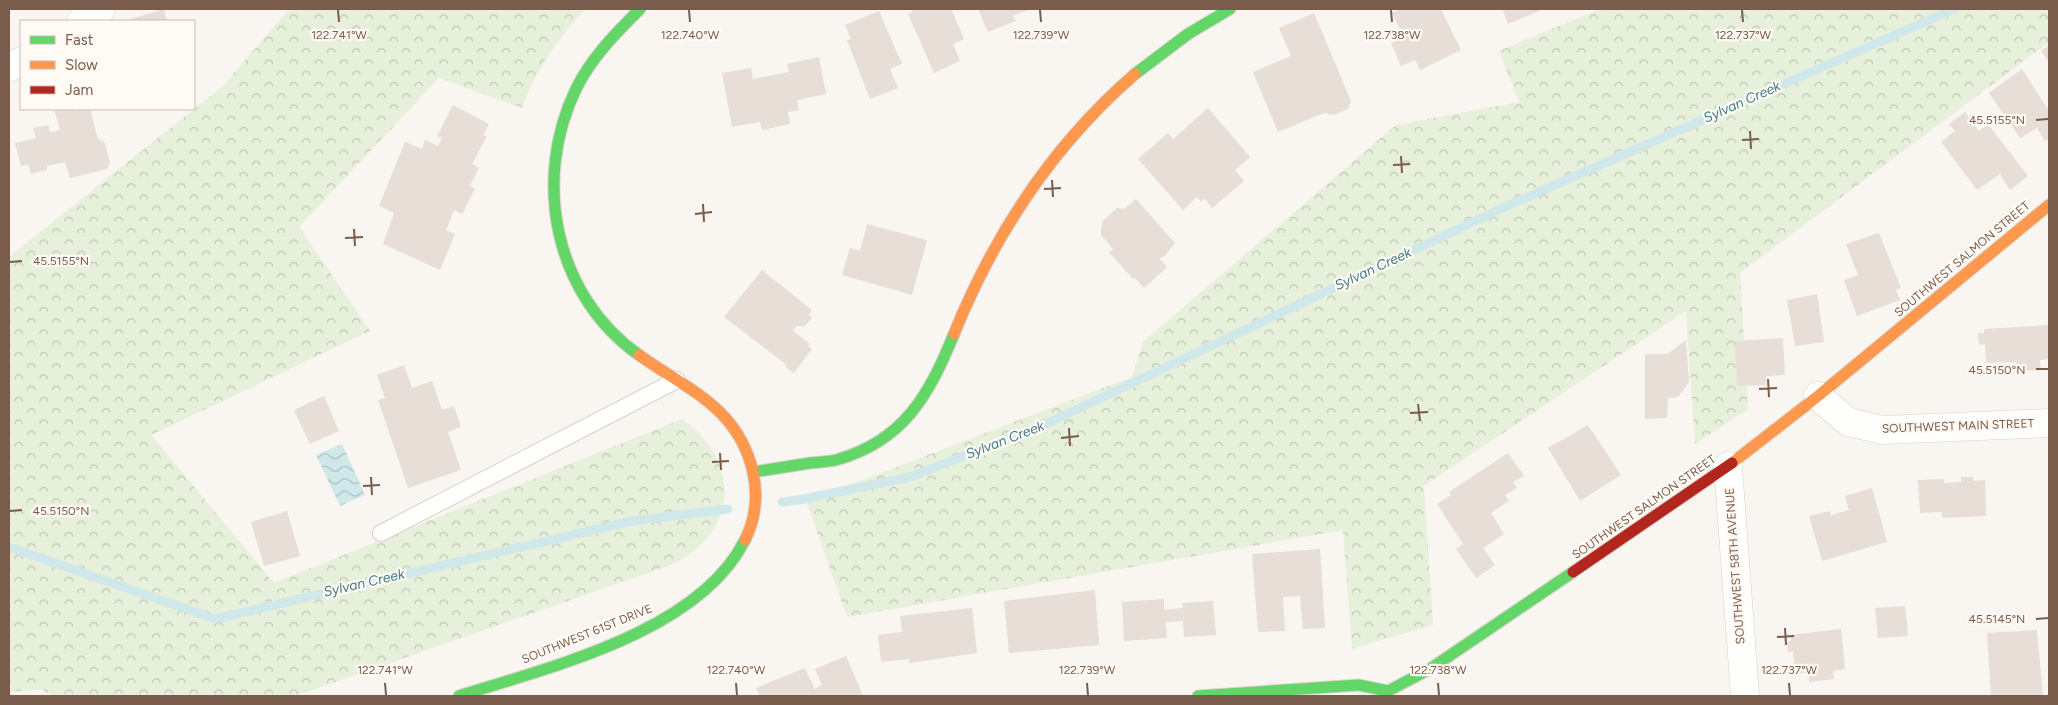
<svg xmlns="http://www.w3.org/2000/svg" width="2058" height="705" viewBox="0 0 2058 705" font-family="Figtree,sans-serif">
	<defs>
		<pattern id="forest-crowns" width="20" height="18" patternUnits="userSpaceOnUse" patternTransform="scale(1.25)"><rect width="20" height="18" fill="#e7f0db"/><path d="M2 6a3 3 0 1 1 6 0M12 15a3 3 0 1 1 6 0" fill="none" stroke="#c0c6b4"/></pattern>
		<pattern id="water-waves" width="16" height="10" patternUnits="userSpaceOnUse" patternTransform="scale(1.25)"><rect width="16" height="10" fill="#d0e8ea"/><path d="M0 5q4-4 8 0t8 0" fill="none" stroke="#aebfc0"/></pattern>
	</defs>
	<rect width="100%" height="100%" fill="#f9f5f0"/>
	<g fill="url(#forest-crowns)">
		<path d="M289 9H585C558 39 536 69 522 108L439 78 299 227 370 331 151 435 274 583 682 419C742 461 739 533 671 565L295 696H52L42 689 9 692V257L223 86Z"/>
		<polygon points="1600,9 2049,9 2049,42 1740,273 1748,409 1695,444 1686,311 1424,486 1433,625 1352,649 1343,530 847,617 806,500 813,499 1132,377 1143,342 1396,125 1519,102 1499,51"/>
	</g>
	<polygon fill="url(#water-waves)" points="342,444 365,495 340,506 316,455"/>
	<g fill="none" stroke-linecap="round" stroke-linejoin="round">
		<g stroke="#d0e8ea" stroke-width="9">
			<polyline points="782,502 799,500 910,477 1048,423 1507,206 1954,9"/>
			<polyline points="9,547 215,619 632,521 728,509"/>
		</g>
	</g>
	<g fill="#e6ded7">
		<polygon points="164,9 167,21 124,21"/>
		<polygon points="911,9 951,9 964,39 953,44 960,61 934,73 908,14 912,12"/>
		<polygon points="978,9 1031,9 1013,16 1016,21 988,32"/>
		<polygon points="1400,9 1441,9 1461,50 1420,70 1415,60 1401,66 1391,43 1404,37 1392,13"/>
		<polygon points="1502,9 1544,9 1508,24"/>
		<polygon points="879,11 902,64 890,69 898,88 870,99 847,40 851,39 845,25"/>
		<polygon points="1314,13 1351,101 1348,109 1333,115 1324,113 1278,132 1253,72 1291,56 1279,28"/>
		<polygon points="2049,45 2049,63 2041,51"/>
		<polygon points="819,57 826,94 797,100 799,110 788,112 790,124 762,130 760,122 732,127 722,73 751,68 753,79 789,72 787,64"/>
		<polygon points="2022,69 2049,111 2049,139 2045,141 2037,128 2020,138 1989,93"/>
		<polygon points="453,105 489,124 483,135 487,136 472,164 479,168 470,186 475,189 462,214 454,210 446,230 455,234 440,270 383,244 394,213 379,206 405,142 422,149 425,140 438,146 442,138 437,136"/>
		<polygon points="1208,108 1250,157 1235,170 1244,181 1212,208 1205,199 1201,202 1197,197 1183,210 1138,159 1168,133 1173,139"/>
		<polygon points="54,109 73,109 74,111 90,109 98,139 105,143 110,163 107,169 70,178 65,162 47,166 47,170 31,174 28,164 21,166 15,143 36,138 33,128 48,125 50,132 60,130"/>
		<polygon points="1965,112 1979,131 1988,124 2028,176 2010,190 2000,174 1977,190 1941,142 1955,131 1949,124"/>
		<polygon points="1136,199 1175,243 1163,258 1159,258 1167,267 1144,288 1135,278 1133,279 1109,252 1113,249 1101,235 1102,222 1117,208 1124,209"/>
		<polygon points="867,224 927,240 912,295 842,275 850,248 860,251"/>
		<polygon points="1879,233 1901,288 1896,290 1900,300 1857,316 1844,280 1858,275 1846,244"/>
		<polygon points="762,270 812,310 809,315 812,318 805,326 796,326 793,331 810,344 808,346 812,349 794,373 785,367 787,365 724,317"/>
		<polygon points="1817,294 1824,342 1795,346 1787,300"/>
		<polygon points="2049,325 2049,359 2040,360 2041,370 2016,371 2016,362 1986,363 1985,344 1979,345 1978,333 1984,333 1984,329"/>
		<polygon points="1783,338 1785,375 1766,376 1766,385 1737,386 1735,341"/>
		<polygon points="1686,340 1689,382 1678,397 1668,398 1667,418 1645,419 1645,354 1668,354"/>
		<polygon points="404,365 412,388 432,381 442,410 454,406 461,427 448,432 461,470 408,488 378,400 385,398 377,375"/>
		<polygon points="324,396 339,431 310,444 294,410"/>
		<polygon points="1588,425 1621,475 1580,501 1548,448"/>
		<polygon points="1508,453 1524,476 1513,482 1517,488 1505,495 1509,501 1491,513 1504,534 1483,548 1495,565 1476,578 1456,549 1463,544 1437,504 1451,495 1449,492"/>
		<polygon points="1961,477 1973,477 1974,481 1985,480 1986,516 1942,518 1942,512 1920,513 1918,480 1944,479 1944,483 1961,482"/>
		<polygon points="1872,488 1887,542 1822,561 1809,516 1830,511 1831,515 1849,510 1845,496"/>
		<polygon points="287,511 300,556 264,566 251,522"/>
		<polygon points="1320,549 1325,628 1303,629 1300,596 1283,597 1285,631 1258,632 1252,554"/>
		<polygon points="1095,590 1099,645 1009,653 1004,601"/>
		<polygon points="1164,599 1164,610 1183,608 1182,603 1213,601 1216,635 1184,637 1183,621 1166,622 1167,638 1124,641 1122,602"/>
		<polygon points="1905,606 1908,636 1878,638 1875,608"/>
		<polygon points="972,608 977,653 909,663 909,659 881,662 878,635 902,632 900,616"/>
		<polygon points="1841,629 1845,669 1833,671 1834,679 1809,682 1809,672 1795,674 1793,651 1788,652 1787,642 1791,641 1791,635"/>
		<polygon points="2037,630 2043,696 1991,696 1987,633"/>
		<polygon points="846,656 863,696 760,696 756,688 805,668 815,689 822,685 815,669"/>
	</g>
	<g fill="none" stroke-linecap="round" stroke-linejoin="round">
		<defs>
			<polyline id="lane" points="381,533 677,380"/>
			<g id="street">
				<polyline points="81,21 101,9"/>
				<polyline points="9,68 21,61"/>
				<polyline points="1818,396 1848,422 1883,430 2049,423"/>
				<polyline points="1728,466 1745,696"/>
			</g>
			<g id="fast">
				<polyline points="1135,74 1188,34 1230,9"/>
				<path d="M639 355C554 295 532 180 576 89 591 58 616 33 640 9"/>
				<path d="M753 472C772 469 791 466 810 463 818 462 828 462 836 460 904 441 929 395 954 334"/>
				<path d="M459 696C550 667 699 632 745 540"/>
				<polyline points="1198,696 1359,685 1388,691 1430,669 1573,572"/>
			</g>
			<g id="slow">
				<path d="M954 334C994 235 1053 145 1135 74"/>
				<path d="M639 355C688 390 738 407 753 472 758 495 756 518 745 540"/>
				<polyline points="1732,463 1818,396 2049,205"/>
			</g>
			<polyline id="jam" points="1573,572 1732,463"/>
		</defs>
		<use href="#lane" stroke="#d7d1cb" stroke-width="18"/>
		<use href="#street" stroke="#d7d1cb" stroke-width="29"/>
		<use href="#fast" stroke="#d9d2cb" stroke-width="13"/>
		<use href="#slow" stroke="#d9d2cb" stroke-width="13"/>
		<use href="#jam" stroke="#d9d2cb" stroke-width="13"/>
		<use href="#lane" stroke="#fefefd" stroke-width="16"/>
		<use href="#street" stroke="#fefefd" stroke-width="28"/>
		<use href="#fast" stroke="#63d668" stroke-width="11"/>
		<use href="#slow" stroke="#ff974d" stroke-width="11"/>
		<use href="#jam" stroke="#b3261e" stroke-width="11"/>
	</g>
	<path fill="none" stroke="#7a5c4d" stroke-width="2" d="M338 10 339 22M689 10 690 22M1040 10 1041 22M1391 10 1392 22M1742 10 1743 22M2036 120 2048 119M1750 131 1751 149M1742 140 1759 139M1401 156 1402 173M1393 165 1410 164M1052 180 1053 197M1044 189 1061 188M703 204 704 222M695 214 712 212M354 229 355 246M345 238 363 237M10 262 22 261M2036 369H2048M1768 379 1769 397M1759 389 1777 388M1418 404 1420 421M1410 413 1428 412M1069 428 1070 446M1061 438 1079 436M720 453 721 470M712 462 729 461M371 477 372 495M363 486 380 485M10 511 22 510M2036 619 2048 618M1785 628 1786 645M1777 637 1794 636M385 683 386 695M736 683 737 695M1087 683 1088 695M1438 683 1439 695M1789 683 1790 695"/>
	<g text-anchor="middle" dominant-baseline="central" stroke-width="4.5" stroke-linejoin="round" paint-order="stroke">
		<g font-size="12" fill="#7a5c4d" stroke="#fffaf3">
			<text transform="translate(1962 259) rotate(-40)">SOUTHWEST SALMON STREET</text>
			<text transform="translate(1958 426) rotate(-2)">SOUTHWEST MAIN STREET</text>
			<text transform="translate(1644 507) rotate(-35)">SOUTHWEST SALMON STREET</text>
			<text transform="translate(1735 566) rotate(-94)">SOUTHWEST 58TH AVENUE</text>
			<text transform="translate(587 634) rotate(-22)">SOUTHWEST 61ST DRIVE</text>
		</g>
		<g font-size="14" font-style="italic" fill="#437c86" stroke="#fffaf3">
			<text transform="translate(1742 102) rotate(-24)">Sylvan Creek</text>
			<text transform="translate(1373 269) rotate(-25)">Sylvan Creek</text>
			<text transform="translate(1005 440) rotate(-21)">Sylvan Creek</text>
			<text transform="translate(364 583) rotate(-13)">Sylvan Creek</text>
		</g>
	</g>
	<g font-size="12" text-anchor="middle" fill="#7a5c4d" stroke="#fffaf3" stroke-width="4.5" stroke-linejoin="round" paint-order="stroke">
		<text x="339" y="39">122.741°W</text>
		<text x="690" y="39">122.740°W</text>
		<text x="1041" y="39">122.739°W</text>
		<text x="1392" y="39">122.738°W</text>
		<text x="1743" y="39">122.737°W</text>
		<text x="1997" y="124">45.5155°N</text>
		<text x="61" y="265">45.5155°N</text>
		<text x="1997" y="374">45.5150°N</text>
		<text x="61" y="515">45.5150°N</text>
		<text x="1997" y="623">45.5145°N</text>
		<text x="385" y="674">122.741°W</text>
		<text x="736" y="674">122.740°W</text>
		<text x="1087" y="674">122.739°W</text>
		<text x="1438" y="674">122.738°W</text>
		<text x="1789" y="674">122.737°W</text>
	</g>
	<rect width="2058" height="705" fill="none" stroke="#7a5c4d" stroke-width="20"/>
	<rect x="20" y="20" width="175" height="90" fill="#fffaf3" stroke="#cabbb1"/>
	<rect x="30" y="36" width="25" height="8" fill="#63d668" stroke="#cabbb1"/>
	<text x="65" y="45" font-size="15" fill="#7a5c4d">Fast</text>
	<rect x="30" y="61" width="25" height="8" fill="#ff974d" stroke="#cabbb1"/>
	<text x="65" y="70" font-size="15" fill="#7a5c4d">Slow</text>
	<rect x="30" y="86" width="25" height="8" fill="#b3261e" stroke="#cabbb1"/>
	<text x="65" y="95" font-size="15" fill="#7a5c4d">Jam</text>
</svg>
